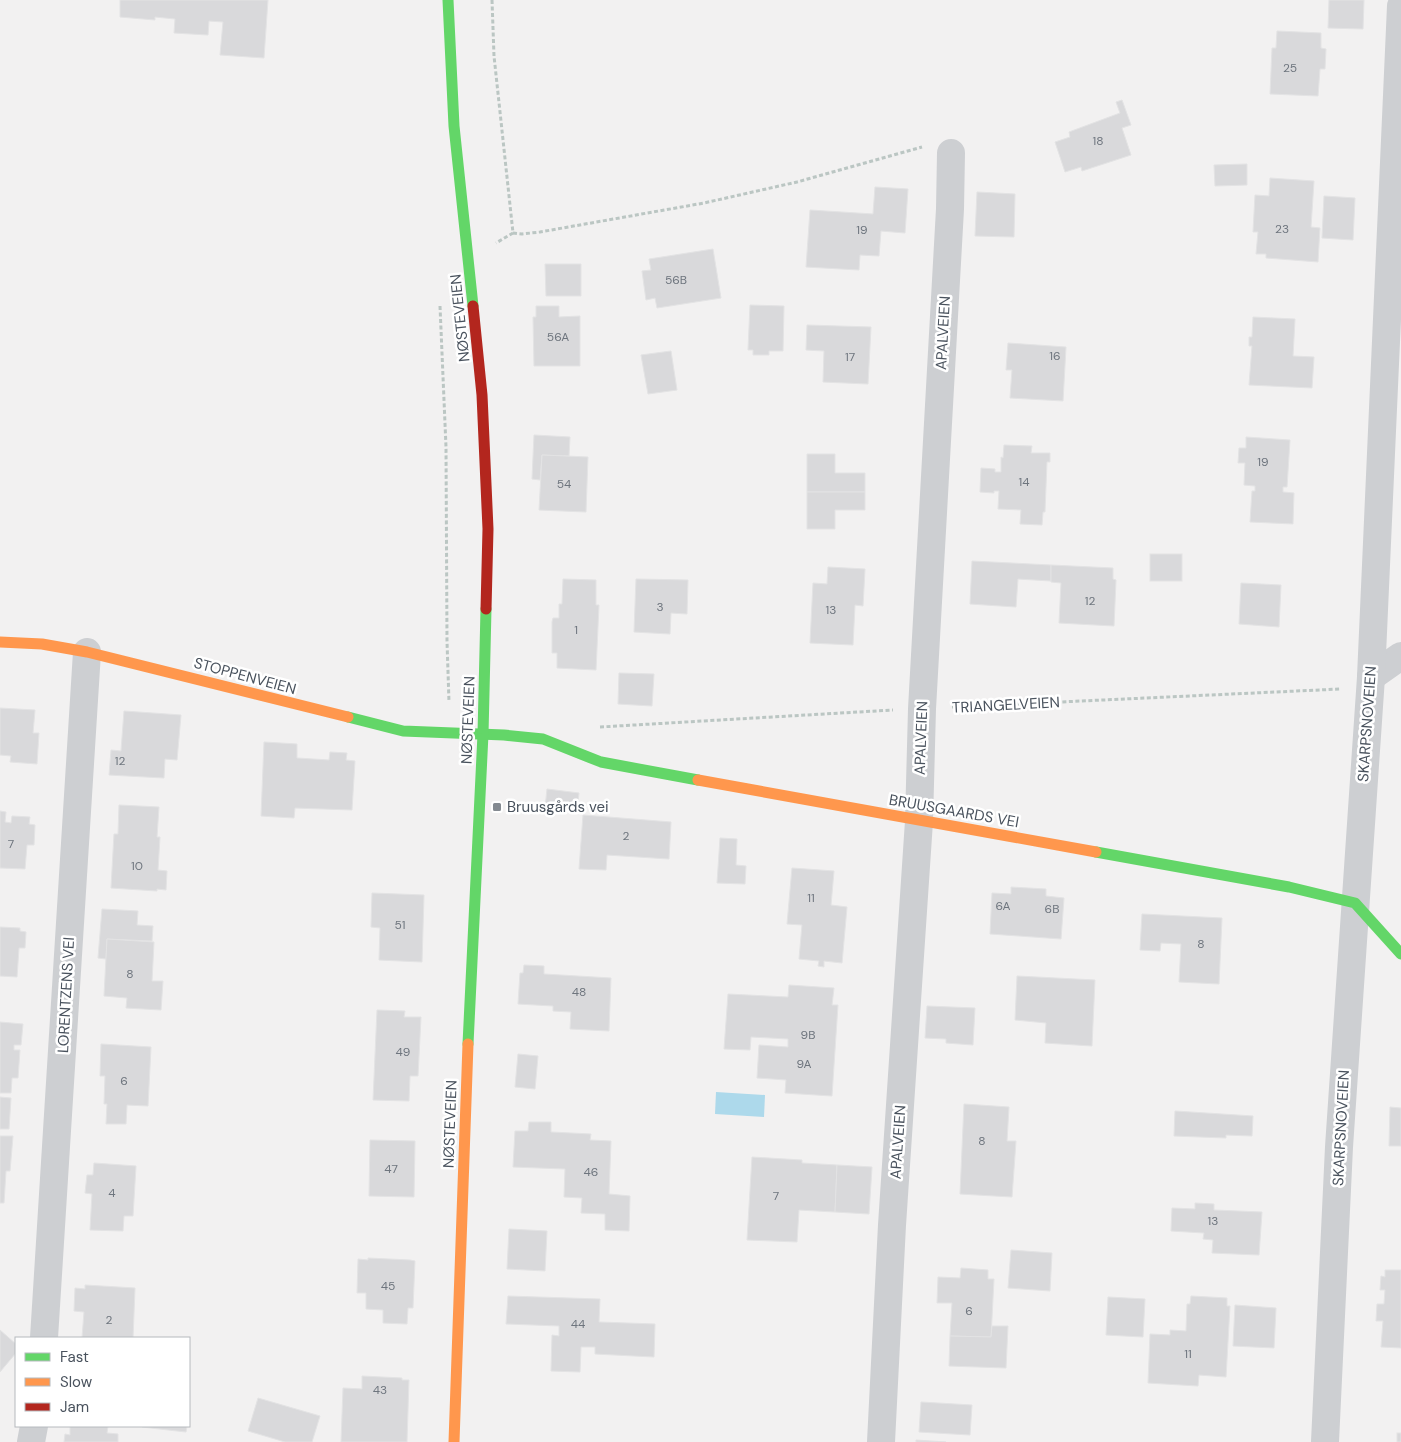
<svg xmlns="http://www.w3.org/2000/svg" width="1401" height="1442" viewBox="0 0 1401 1442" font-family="'DM Sans',sans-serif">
	<rect width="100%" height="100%" fill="#f2f1f1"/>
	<polygon fill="#add9eb" points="716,1092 765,1095 764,1117 715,1114"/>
	<g fill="#d9d9db" stroke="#e3e3e4">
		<polygon points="120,0 268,0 264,58 220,55 223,22 209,21 208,35 174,33 175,19 155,17 155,20 120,17"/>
		<polygon points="1329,0 1364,0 1363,29 1328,28"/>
		<polygon points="1277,31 1321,33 1321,48 1326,49 1325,69 1320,69 1318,96 1270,94 1272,48 1276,48"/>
		<polygon points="1122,100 1131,125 1122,128 1131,155 1082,171 1081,167 1065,172 1055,142 1070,137 1069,132 1120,113 1116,102"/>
		<polygon points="1247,164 1247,185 1215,186 1214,165"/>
		<polygon points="1270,178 1314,181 1311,227 1320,228 1318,262 1266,258 1266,254 1256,254 1258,232 1253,232 1255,195 1269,196"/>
		<polygon points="875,187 908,189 905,233 881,231 879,256 860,255 859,270 806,267 810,210 873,214"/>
		<polygon points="977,192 1015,194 1014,237 975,236"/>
		<polygon points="1324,196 1355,198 1353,240 1322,238"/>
		<polygon points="713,249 721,298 657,308 655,298 646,300 642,271 651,270 649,259"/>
		<polygon points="545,264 581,264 581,296 546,296"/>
		<polygon points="750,305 784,306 783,351 769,351 769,355 753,355 753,350 748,350"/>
		<polygon points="536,306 559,306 559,317 580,316 580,366 534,366 533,317 536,317"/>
		<polygon points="1253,317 1295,319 1293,356 1314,357 1312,388 1249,385 1252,346 1249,346 1249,337 1252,337"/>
		<polygon points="807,325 871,327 868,384 823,382 824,351 806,350"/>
		<polygon points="1008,343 1066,347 1063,401 1010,398 1012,370 1006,370"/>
		<polygon points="671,351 677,390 648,394 641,355"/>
		<polygon points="534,435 570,437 569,456 542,455 540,480 532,479"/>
		<polygon points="1246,437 1290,440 1287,487 1283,487 1283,492 1294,493 1293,524 1250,522 1252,491 1255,491 1255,486 1244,485 1245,463 1238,463 1239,448 1246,448"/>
		<polygon points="1004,445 1032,446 1031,453 1050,453 1050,462 1047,462 1045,512 1043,512 1042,525 1020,524 1021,510 998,509 999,491 994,491 994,493 980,492 981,468 995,469 995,472 1001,472 1001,457 1003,458"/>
		<polygon points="807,454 835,454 835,473 865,473 865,492 807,492"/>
		<polygon points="542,455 588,457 586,512 539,510"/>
		<polygon points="807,492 865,492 865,510 835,510 835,529 807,529"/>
		<rect x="1150" y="554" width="32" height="27"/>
		<polygon points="972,561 1051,565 1051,581 1018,579 1016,607 970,604"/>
		<polygon points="1051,565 1113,568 1113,579 1116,580 1114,626 1059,623 1061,583 1051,582"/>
		<polygon points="828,567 865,569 863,606 855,605 853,645 810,643 813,583 827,584"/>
		<polygon points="563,579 596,580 596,605 599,605 596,670 557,668 557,653 552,653 552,622 553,618 559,618 559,604 562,604"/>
		<polygon points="636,579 688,580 687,614 671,613 670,634 634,632"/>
		<polygon points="1241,583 1281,585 1279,627 1239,624"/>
		<polygon points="619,673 654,674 652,706 618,704"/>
		<polygon points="0,708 35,710 33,733 39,733 37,764 10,762 11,756 0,755"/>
		<polygon points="124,711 181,715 177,760 165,759 164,778 109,775 111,750 121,751"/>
		<polygon points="264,742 297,744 297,758 329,760 330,752 347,753 346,760 355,761 352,810 295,808 294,818 261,816"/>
		<polygon points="547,789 579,793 577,812 545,808"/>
		<polygon points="119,805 159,807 157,837 160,837 158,870 167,871 166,890 157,889 157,891 111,888 114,834 118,834"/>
		<polygon points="0,811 6,812 5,822 11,823 12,816 30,817 29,824 35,825 34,845 27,845 25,869 0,868"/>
		<polygon points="583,815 671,822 669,859 607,855 606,870 579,869"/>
		<polygon points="720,838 737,839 736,865 746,866 745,884 717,883"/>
		<polygon points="792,868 834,871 831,905 847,907 842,963 824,961 824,967 818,966 819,961 799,959 802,925 787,924"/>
		<polygon points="1011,887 1046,889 1046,896 1064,898 1061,939 990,934 992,893 1011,894"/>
		<polygon points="372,893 424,895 422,962 379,960 380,928 371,927"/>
		<polygon points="102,909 138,911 137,925 153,926 152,941 107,939 106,959 98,958"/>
		<polygon points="1142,914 1222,918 1219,984 1179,982 1181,944 1161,943 1160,951 1140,950"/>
		<polygon points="0,927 20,928 20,931 26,932 25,948 19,948 17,977 0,976"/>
		<polygon points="107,939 154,942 152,981 163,981 161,1010 126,1008 127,998 104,996"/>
		<polygon points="524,965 544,966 544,974 611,978 609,1031 570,1029 571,1012 553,1011 553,1006 518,1004 520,973 523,973"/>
		<polygon points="1017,976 1095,980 1092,1046 1045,1043 1046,1023 1015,1020"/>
		<polygon points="789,985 834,988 832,1005 838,1005 832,1096 785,1093 786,1080 757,1078 759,1045 788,1047 788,1039 751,1037 750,1050 724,1049 728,994 788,997"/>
		<polygon points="927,1006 975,1008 973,1045 946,1043 946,1039 925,1038"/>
		<polygon points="377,1010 405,1011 404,1017 421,1017 418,1076 410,1076 409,1101 373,1100"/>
		<polygon points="0,1022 23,1024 21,1045 14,1045 14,1050 20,1050 18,1078 12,1078 11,1093 0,1093"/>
		<polygon points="101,1044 151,1047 148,1106 127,1105 126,1124 106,1124 107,1104 104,1104 105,1076 100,1076"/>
		<polygon points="518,1054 538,1056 535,1089 515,1087"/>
		<polygon points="0,1097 11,1098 9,1129 0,1129"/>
		<polygon points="964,1104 1009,1107 1007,1141 1016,1141 1012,1197 960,1194"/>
		<polygon points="1390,1107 1401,1108 1401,1146 1389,1146"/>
		<polygon points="1175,1111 1253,1116 1252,1136 1226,1135 1226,1138 1174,1136"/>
		<polygon points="529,1122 551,1122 551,1132 591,1134 590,1140 611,1141 609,1194 630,1196 629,1231 605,1230 605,1214 581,1213 582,1198 564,1197 565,1169 513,1167 515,1131 528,1131"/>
		<polygon points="0,1136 13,1136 10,1171 6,1171 4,1203 0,1203"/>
		<polygon points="370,1140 415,1141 414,1197 369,1196"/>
		<polygon points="752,1157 802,1160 802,1163 837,1165 835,1212 799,1210 797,1242 747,1240"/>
		<polygon points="94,1163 136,1166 133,1216 124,1216 123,1231 90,1230 92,1194 85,1193 87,1175 93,1175"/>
		<polygon points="837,1165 872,1167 869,1214 835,1212"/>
		<polygon points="1195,1203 1214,1204 1214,1210 1262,1212 1259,1255 1212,1253 1213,1240 1203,1239 1204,1233 1171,1231 1172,1208 1195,1209"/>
		<polygon points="509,1229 547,1231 545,1271 507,1269"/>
		<polygon points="1011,1250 1052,1253 1050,1291 1008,1288"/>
		<polygon points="368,1258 410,1260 415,1261 413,1308 408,1308 407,1324 383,1323 383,1310 366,1309 366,1293 357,1293 358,1259 368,1260"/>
		<polygon points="961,1268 988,1270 988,1279 994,1279 991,1337 950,1336 952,1303 937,1303 938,1277 960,1278"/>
		<polygon points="1385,1270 1401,1270 1401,1348 1381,1347 1383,1321 1376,1321 1377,1304 1384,1304 1385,1290 1380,1290 1381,1276 1385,1277"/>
		<polygon points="85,1285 135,1288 133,1338 82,1338 84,1312 74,1311 75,1288 85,1289"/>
		<polygon points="508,1296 600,1299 599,1322 655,1324 654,1357 595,1354 595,1347 581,1347 580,1372 551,1371 552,1335 559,1336 559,1326 506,1324"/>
		<polygon points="1191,1296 1227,1298 1227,1306 1230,1306 1226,1377 1199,1375 1198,1386 1148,1383 1150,1334 1170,1335 1170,1330 1186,1331 1187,1304 1190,1304"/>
		<polygon points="1108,1297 1145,1299 1143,1337 1106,1335"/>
		<polygon points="1235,1305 1276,1308 1274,1348 1233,1346"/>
		<polygon points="992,1326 1008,1326 1006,1368 949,1366 950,1336 991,1337"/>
		<polygon points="0,1330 16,1344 16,1353 0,1372"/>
		<polygon points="362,1376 402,1378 402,1380 409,1380 407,1442 341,1442 343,1388 362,1389"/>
		<polygon points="258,1398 320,1416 312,1442 285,1442 248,1431"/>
		<polygon points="921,1402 972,1405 970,1435 919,1432"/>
		<polygon points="70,1426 108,1426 107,1433 118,1434 118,1442 64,1442 65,1434 70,1435"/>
		<polygon points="142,1426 187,1426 186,1432 142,1427"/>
		<rect x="1397" y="1433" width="4" height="9"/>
		<polygon points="916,1440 946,1442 916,1442"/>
	</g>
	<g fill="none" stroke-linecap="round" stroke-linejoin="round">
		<g stroke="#bbc6c3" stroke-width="3" stroke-dasharray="4 2.5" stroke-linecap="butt">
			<polyline points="492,0 494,56 513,233 496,243"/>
			<polyline points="513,233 522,234 540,232 704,203 797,182 922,147"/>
			<polyline points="440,306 446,447 447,641 449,702"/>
			<polyline points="952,707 1340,689"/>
			<polyline points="600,727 893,710"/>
		</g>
		<g stroke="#cdcfd2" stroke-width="28">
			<polyline points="1371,677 1401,656"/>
			<polyline points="44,1338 87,652"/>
			<polyline points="31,1442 34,1426"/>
			<polyline points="881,1442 892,1225 919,821 922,709 950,209 951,153"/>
			<polyline points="1325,1442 1339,1147 1371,677 1401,6"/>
		</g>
		<g stroke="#63d668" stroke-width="11">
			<polyline points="448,0 454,126 473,306"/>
			<polyline points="348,717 403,731 504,735 543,739 601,762 698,780"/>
			<polyline points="1096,852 1289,887 1355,903 1401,954"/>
			<polyline points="468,1044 483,734 486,609"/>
		</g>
		<g stroke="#ff974d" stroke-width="11">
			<polyline points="0,642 42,644 87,652 348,717"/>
			<polyline points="698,780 1096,852"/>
			<polyline points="454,1442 468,1044"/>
		</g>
		<polyline stroke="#b3261e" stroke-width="11" points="473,306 482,395 488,529 486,609"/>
	</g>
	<rect fill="#848a91" stroke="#fff" stroke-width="2" x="492" y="802" width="10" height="10" rx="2.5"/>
	<g text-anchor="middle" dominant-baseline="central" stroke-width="5" stroke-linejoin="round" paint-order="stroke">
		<g font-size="12" fill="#6e757e">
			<text x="1290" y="68">25</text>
			<text x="1098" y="141">18</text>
			<text x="1282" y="229">23</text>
			<text x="862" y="230">19</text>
			<text x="676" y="280">56B</text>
			<text x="558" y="337">56A</text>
			<text x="1055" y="356">16</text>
			<text x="850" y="357">17</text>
			<text x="1263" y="462">19</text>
			<text x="1024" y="482">14</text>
			<text x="564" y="484">54</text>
			<text x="1090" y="601">12</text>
			<text x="660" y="607">3</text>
			<text x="831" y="610">13</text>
			<text x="576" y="630">1</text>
			<text x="120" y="761">12</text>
			<text x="626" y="836">2</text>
			<text x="11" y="844">7</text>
			<text x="137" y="866">10</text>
			<text x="811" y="898">11</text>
			<text x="1003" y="906">6A</text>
			<text x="1052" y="909">6B</text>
			<text x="400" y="925">51</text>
			<text x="1201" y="944">8</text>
			<text x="130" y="974">8</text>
			<text x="579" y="992">48</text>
			<text x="808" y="1035">9B</text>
			<text x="403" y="1052">49</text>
			<text x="804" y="1064">9A</text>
			<text x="124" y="1081">6</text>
			<text x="982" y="1141">8</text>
			<text x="391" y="1169">47</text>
			<text x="591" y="1172">46</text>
			<text x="112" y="1193">4</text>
			<text x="776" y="1196">7</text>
			<text x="1213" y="1221">13</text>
			<text x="388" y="1286">45</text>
			<text x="969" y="1311">6</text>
			<text x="109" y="1320">2</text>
			<text x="578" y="1324">44</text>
			<text x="1188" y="1354">11</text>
			<text x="380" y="1390">43</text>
		</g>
		<g font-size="15" fill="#49525d" stroke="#fff">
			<text transform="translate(460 318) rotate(-96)">NØSTEVEIEN</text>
			<text transform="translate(943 333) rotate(-87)">APALVEIEN</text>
			<text transform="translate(245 676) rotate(15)">STOPPENVEIEN</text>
			<text transform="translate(1006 705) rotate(-3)">TRIANGELVEIEN</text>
			<text transform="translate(468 720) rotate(-88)">NØSTEVEIEN</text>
			<text transform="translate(1367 724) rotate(-86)">SKARPSNOVEIEN</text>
			<text transform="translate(921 738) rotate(-88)">APALVEIEN</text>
			<text transform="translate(954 811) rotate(10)">BRUUSGAARDS VEI</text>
			<text transform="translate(66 995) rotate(-87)">LORENTZENS VEI</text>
			<text transform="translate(450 1124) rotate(-88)">NØSTEVEIEN</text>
			<text transform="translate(1341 1128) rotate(-87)">SKARPSNOVEIEN</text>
			<text transform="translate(898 1142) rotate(-86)">APALVEIEN</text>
		</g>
		<g font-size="15" fill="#49525d" stroke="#fff" text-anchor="start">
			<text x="507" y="807">Bruusgårds vei</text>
		</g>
	</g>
	<rect x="15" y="1337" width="175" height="90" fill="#ffffff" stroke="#b6babe"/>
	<rect x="25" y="1353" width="25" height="8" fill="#63d668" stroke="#b6babe"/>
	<text x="60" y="1362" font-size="15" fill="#49525d">Fast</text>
	<rect x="25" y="1378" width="25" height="8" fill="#ff974d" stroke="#b6babe"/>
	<text x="60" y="1387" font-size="15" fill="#49525d">Slow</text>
	<rect x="25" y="1403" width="25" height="8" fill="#b3261e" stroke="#b6babe"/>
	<text x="60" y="1412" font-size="15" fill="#49525d">Jam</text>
</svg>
